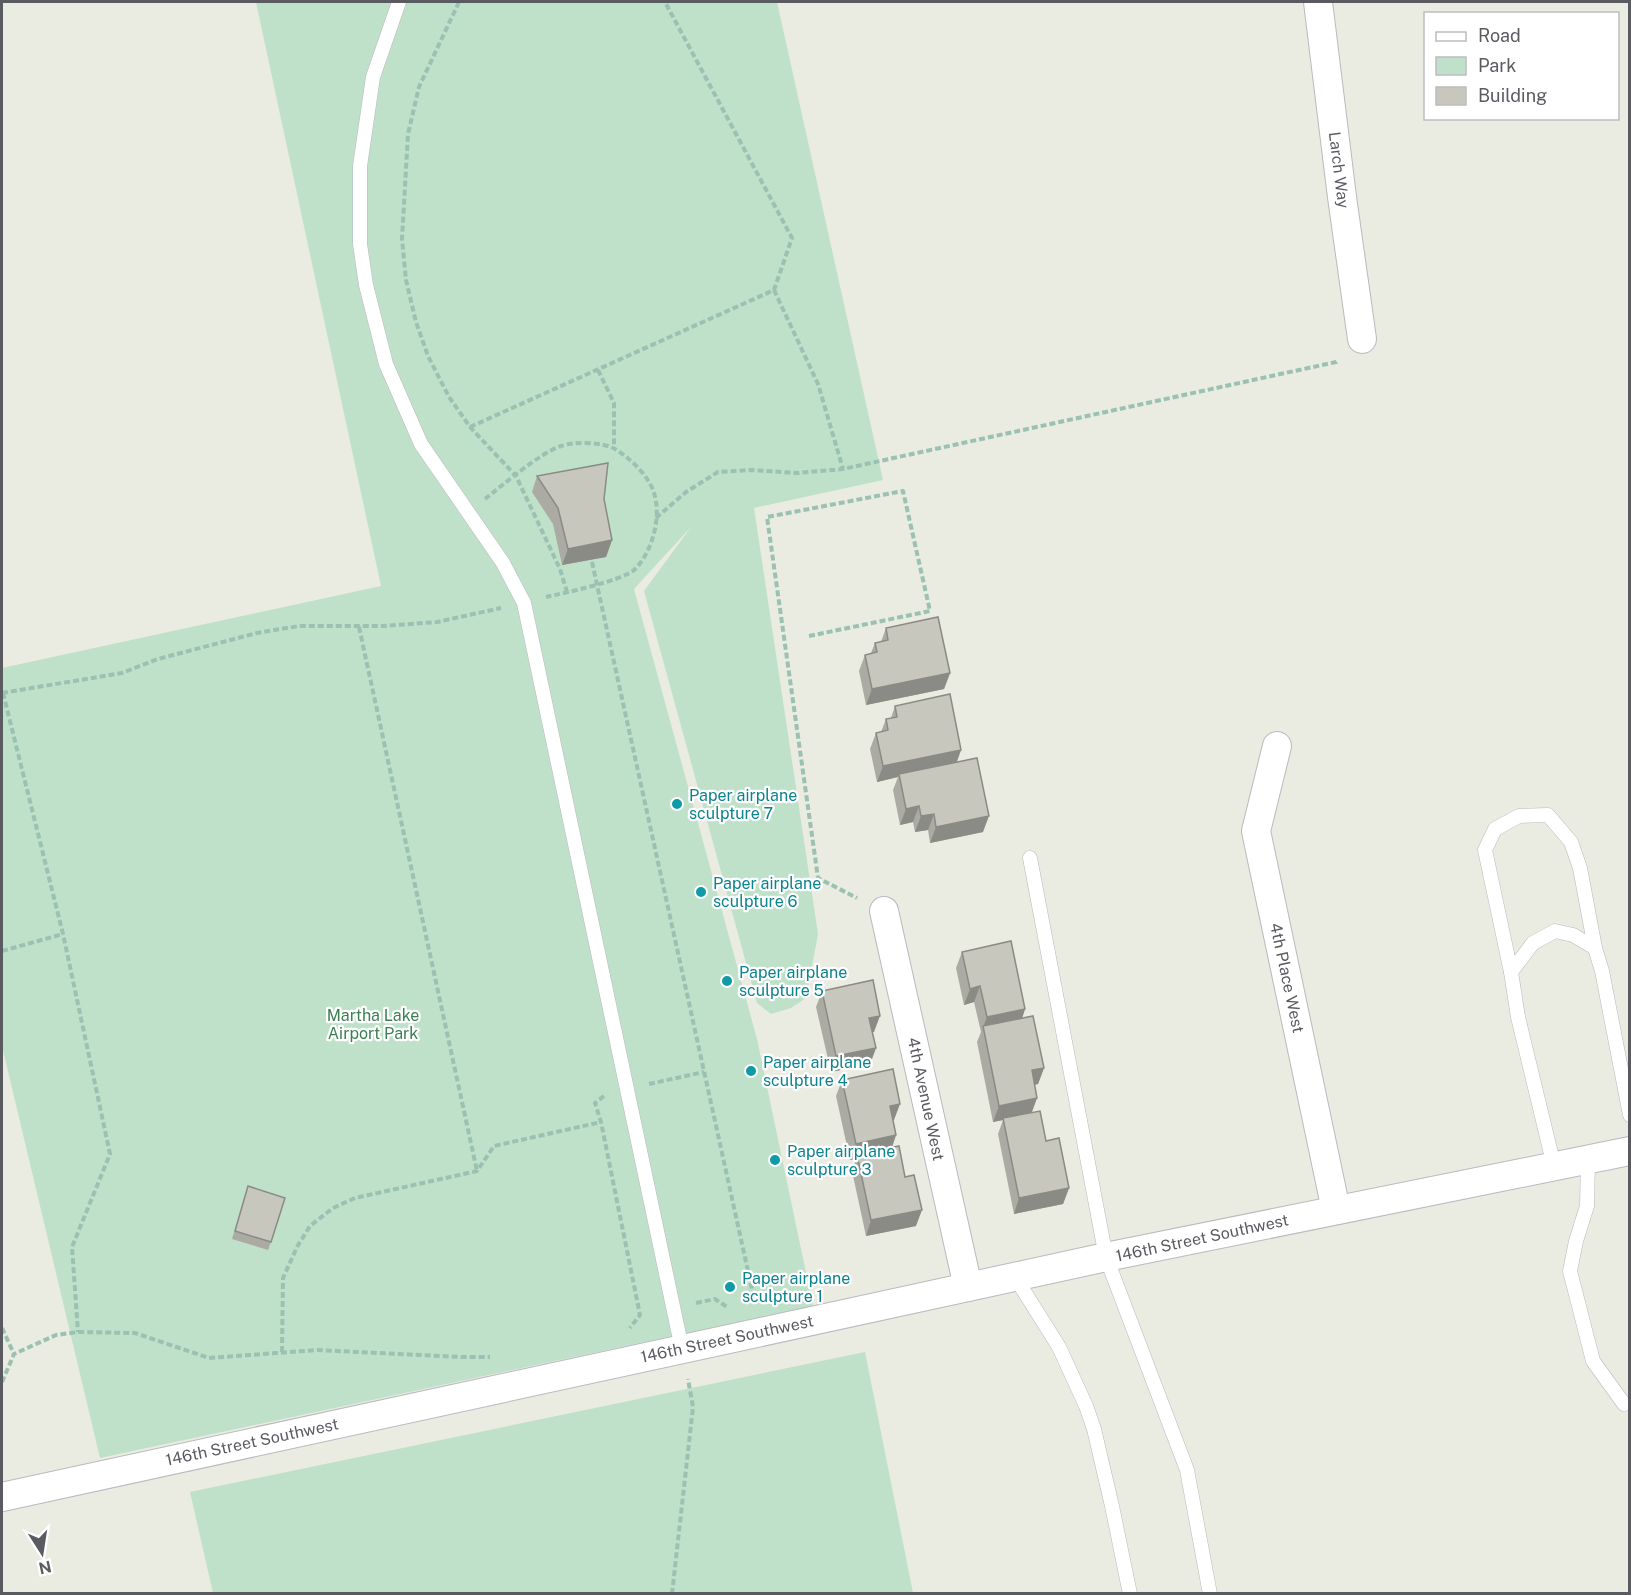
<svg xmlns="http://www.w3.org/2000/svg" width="1631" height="1595" viewBox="0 0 1631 1595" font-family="'Public Sans',sans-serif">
	<rect width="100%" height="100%" fill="#eaebe1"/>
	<g fill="#bfe1ca">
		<polygon points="256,2 777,2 883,480 754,508 818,934 806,998 791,1008 771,1014 757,1003 644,591 691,527 634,589 757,1039 813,1306 100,1458 2,1046 2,668 381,586"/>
		<polygon points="865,1352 913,1593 213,1593 190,1492"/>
	</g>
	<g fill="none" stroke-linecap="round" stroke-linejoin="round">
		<defs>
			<g id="service">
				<polyline points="399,2 373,77 360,166 360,244 366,285 386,364 421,444 503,563 524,603 682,1349"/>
				<polyline points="1030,858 1106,1257 1187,1470 1210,1594"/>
				<polyline points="1511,972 1485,850 1495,829 1519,816 1548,815 1571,842 1580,868 1595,948"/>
				<polyline points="1588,1160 1587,1206 1576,1241 1570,1271 1593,1361 1624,1404"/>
				<polyline points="1554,1166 1518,1017 1511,972 1533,943 1555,931 1573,935 1595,948 1602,971 1630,1115"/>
				<polyline points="1015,1277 1059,1347 1086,1406 1094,1429 1112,1506 1130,1594"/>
			</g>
			<g id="minor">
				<polyline points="1318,2 1342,197 1362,339"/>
				<polyline points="1277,746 1256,831 1336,1210"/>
				<polyline points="884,911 968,1287"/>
				<polyline points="2,1497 1106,1257 1630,1151"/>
			</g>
		</defs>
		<use href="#service" stroke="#b9b9bf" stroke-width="15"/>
		<use href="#minor" stroke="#b9b9bf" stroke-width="30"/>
		<g stroke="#9ac1b1" stroke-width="4" stroke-dasharray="6 3" stroke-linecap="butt">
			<polyline points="459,2 419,87 408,134 402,239 406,280 416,322 428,356 449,397 470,427 516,476 560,569 567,592"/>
			<polyline points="774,290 818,384 843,469"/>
			<polyline points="598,370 614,403 614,448"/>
			<polyline points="470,427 774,290 792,238 665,2"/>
			<path d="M485 499C504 484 540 453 561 446 574 441 603 442 615 449 630 458 649 476 654 493 662 517 652 553 634 570 621 581 564 593 546 597"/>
			<polyline points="656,518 686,492 718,472 751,470 798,473 843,469 1336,362 1339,360"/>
			<polyline points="592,562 755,1303"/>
			<polyline points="359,627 477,1171"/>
			<polyline points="809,636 930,611 903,491 767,517 818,878 857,898"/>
			<polyline points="2,693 122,673 158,659 257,633 299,626 383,626 437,622 501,608"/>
			<polyline points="3,693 63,934 110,1154 72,1247 78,1332"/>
			<polyline points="2,951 63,934"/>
			<polyline points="649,1084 704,1072"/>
			<polyline points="604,1096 595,1103 601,1122 640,1315 630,1328"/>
			<polyline points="696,1303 715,1299 727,1307"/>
			<polyline points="2,1328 14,1354"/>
			<polyline points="282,1352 283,1278 297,1247 310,1226 333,1208 355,1198 477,1171 494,1146 601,1122"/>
			<polyline points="2,1382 14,1354 56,1335 78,1332 135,1333 209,1358 317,1350 461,1357 490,1357"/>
			<polyline points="672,1594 693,1407 688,1379"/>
		</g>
		<use href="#service" stroke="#fff" stroke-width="14"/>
		<use href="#minor" stroke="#fff" stroke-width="28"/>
	</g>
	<g fill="#ababa3">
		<polygon points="537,476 604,499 612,540 606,557 562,565 553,524 532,492"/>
		<polygon points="886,628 950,673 944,689 866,705 859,671 865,655 871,653 875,643 881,642"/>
		<polygon points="895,706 961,750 957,762 983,832 930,843 928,830 915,832 913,822 900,825 893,790 898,777 877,782 870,749 876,733 881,732 886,719 891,718"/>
		<polygon points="962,952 1025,1009 1022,1018 1044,1068 1038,1084 1034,1085 1037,1098 1032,1112 1069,1188 1063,1204 1014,1214 998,1134 1003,1120 993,1122 977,1042 981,1032 974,1002 964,1005 956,968"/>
		<polygon points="822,991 874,1032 872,1032 876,1048 870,1064 831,1072 816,1007"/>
		<polygon points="842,1080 894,1120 893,1120 896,1135 892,1148 916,1226 866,1236 852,1171 856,1159 850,1160 836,1096"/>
		<polygon points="245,1195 271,1242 268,1250 232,1239"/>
	</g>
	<g fill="#8b8b85">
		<polygon points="612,540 606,557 562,565 568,549"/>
		<polygon points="950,673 944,689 866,705 872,689"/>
		<polygon points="961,750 955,766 899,774 898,777 877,782 883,766"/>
		<polygon points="919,806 913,822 900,825 906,809"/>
		<polygon points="934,814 928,830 915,832 921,816"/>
		<polygon points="989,816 983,832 930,843 936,827"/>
		<polygon points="980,986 974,1002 964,1005 970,989"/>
		<polygon points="1025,1009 1020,1025 983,1027 987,1017"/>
		<polygon points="880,1016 874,1032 863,1034 869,1018"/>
		<polygon points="876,1048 870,1064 831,1072 836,1056"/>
		<polygon points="1044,1068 1038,1084 1026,1086 1032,1070"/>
		<polygon points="1037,1098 1031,1114 1003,1118 1003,1120 993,1122 999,1106"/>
		<polygon points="900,1104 894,1120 884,1122 890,1106"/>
		<polygon points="896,1135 890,1152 857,1155 856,1159 850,1160 856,1144"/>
		<polygon points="1069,1188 1063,1204 1014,1214 1019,1198"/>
		<polygon points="922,1210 916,1226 866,1236 871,1220"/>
	</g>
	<g fill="#c7c7be" stroke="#8b8b85" stroke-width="1.5">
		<polygon points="608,463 604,499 612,540 568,549 558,508 537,476"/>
		<polygon points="938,617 950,673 872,689 865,655 877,652 875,643 888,640 886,628"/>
		<polygon points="950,694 961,750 883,766 876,733 888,730 886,719 897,717 895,706"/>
		<polygon points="977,758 989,816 936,827 934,814 921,816 919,806 906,809 899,774"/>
		<polygon points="1011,941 1025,1009 987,1017 980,986 970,989 962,952"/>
		<polygon points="873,980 880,1016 869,1018 876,1048 836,1056 822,991"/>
		<polygon points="1033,1016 1044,1068 1032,1070 1037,1098 999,1106 983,1026"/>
		<polygon points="893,1069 900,1104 890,1106 896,1135 856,1144 842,1080"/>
		<polygon points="1040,1111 1046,1141 1059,1138 1069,1188 1019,1198 1003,1118"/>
		<polygon points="899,1146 905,1177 914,1175 922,1210 871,1220 857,1155"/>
		<polygon points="248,1186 285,1198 271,1242 235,1231"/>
	</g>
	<g fill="#0f9aa8" stroke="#fff" stroke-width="2">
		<circle cx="677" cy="804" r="6"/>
		<circle cx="701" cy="892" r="6"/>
		<circle cx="727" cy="981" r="6"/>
		<circle cx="751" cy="1071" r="6"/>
		<circle cx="775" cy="1160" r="6"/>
		<circle cx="730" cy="1287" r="6"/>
	</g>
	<g text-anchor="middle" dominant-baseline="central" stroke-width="4.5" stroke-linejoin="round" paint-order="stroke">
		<g font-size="16" fill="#5a5b61" stroke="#fff">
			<text transform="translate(1339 170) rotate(83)">Larch Way</text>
			<text transform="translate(1287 978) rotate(78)">4th Place West</text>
			<text transform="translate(926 1099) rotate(78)">4th Avenue West</text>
			<text transform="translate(1202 1238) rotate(-12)">146th Street Southwest</text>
			<text transform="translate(727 1339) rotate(-12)">146th Street Southwest</text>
			<text transform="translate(252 1442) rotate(-12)">146th Street Southwest</text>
		</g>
		<g font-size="16" fill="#0d838f" stroke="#fff" text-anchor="start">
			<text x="689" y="795">Paper airplane<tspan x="689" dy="18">sculpture 7</tspan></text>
			<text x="713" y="883">Paper airplane<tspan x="713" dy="18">sculpture 6</tspan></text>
			<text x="739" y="972">Paper airplane<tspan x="739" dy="18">sculpture 5</tspan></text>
			<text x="763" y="1062">Paper airplane<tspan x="763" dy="18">sculpture 4</tspan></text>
			<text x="787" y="1151">Paper airplane<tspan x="787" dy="18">sculpture 3</tspan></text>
			<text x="742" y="1278">Paper airplane<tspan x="742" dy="18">sculpture 1</tspan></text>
		</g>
		<g font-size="16" fill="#3b7f53" stroke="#fff">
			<text x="373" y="1015">Martha Lake<tspan x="373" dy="18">Airport Park</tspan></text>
		</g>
	</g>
	<rect width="1631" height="1595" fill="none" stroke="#5a5b61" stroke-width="6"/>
	<rect x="1424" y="12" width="195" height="108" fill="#ffffff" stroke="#bdbdc0" stroke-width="1.5"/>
	<rect x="1436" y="32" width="30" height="9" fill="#ffffff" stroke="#bdbdc0" stroke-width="1.5"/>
	<text x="1478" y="42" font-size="18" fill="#5a5b61">Road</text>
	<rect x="1436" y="57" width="30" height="18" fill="#bfe1ca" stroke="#bdbdc0" stroke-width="1.5"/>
	<text x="1478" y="72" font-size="18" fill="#5a5b61">Park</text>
	<rect x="1436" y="87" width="30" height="18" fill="#c7c7be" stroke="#bdbdc0" stroke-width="1.5"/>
	<text x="1478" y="102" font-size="18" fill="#5a5b61">Building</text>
	<g transform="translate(42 1553) rotate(168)" stroke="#ffffff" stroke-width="4.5" paint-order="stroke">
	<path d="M0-4.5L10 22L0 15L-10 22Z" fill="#5a5b61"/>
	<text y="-9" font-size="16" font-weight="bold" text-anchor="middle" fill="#5a5b61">N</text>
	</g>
</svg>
